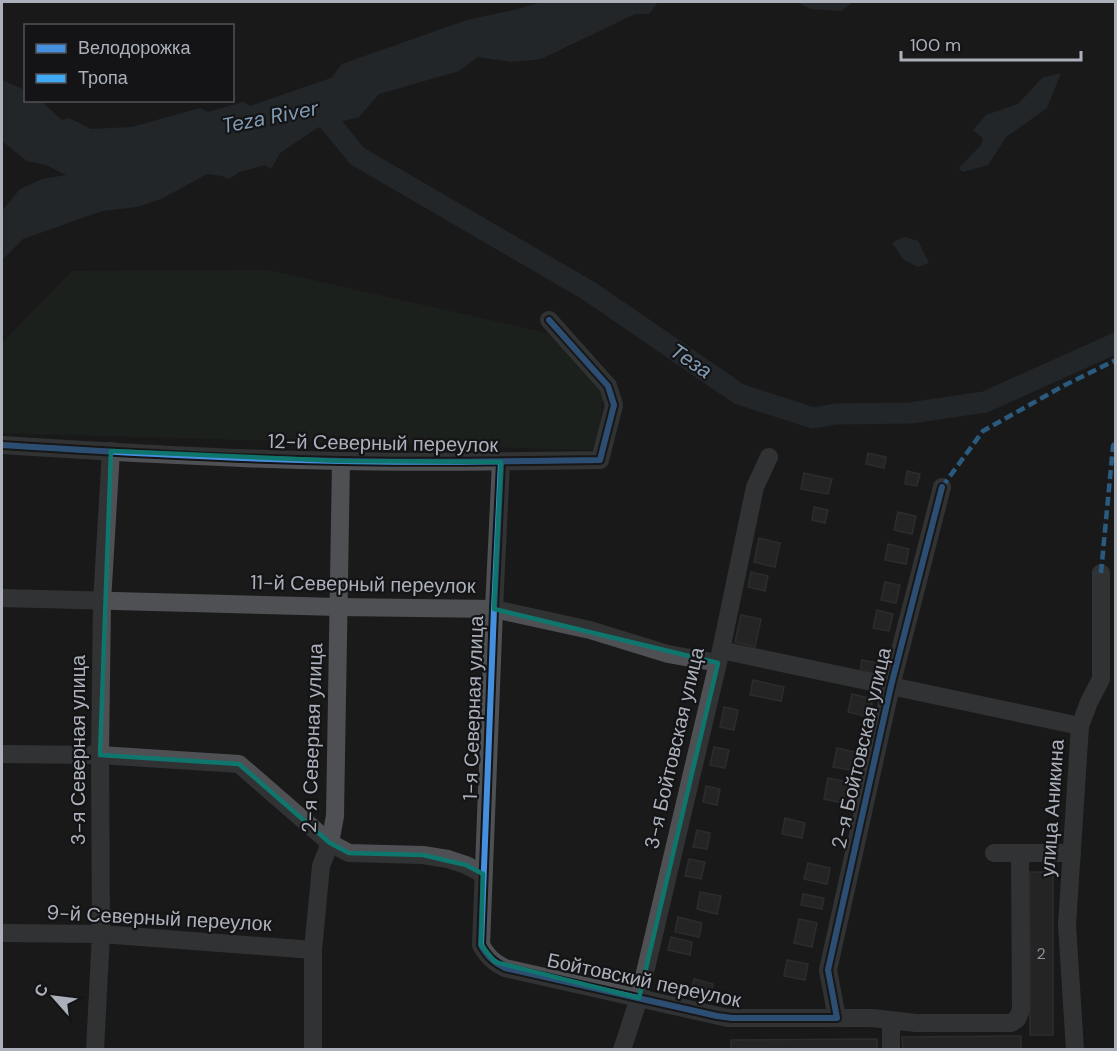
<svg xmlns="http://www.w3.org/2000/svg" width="1117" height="1051" viewBox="0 0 1117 1051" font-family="'DM Sans',sans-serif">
	<rect width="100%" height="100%" fill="#1a1a1a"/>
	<polygon fill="#202821" points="268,270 564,337 605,383 596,450 2,433 2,343 72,271"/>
	<g fill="#2d353d">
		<polygon points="542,2 658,2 649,14 635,14 541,59 511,62 478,57 459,71 379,94 359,117 317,128 280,153 271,169 265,165 240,172 228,179 222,176 207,174 161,199 137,207 102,211 23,239 2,260 2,211 20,189 42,179 66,175 46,165 27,161 2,141 2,80 25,90 26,100 41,101 62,120 69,118 91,129 132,127 200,108 208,112 243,102 250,106 331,78 342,64 467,20 514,10"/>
		<polygon points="797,2 853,2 841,11 811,9"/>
		<polygon points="1061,73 1047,108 1006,137 988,165 963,172 959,168 981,145 983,138 973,130 986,115 1018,104 1042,78"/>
		<polygon points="904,237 918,241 929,263 918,267 904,260 892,243"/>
	</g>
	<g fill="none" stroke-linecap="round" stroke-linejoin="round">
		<polyline stroke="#2d353d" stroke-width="21" points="319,109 357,156 589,291 739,394 813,418 836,414 910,413 985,402 1116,343"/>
	</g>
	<g fill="#323232" stroke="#424346" stroke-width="1.5">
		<polygon points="868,453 886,457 884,468 866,464"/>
		<polygon points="907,471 920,474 917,486 905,484"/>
		<polygon points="804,473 832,479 828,494 801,489"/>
		<polygon points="814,507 828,510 825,523 812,520"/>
		<polygon points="898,512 916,516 912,534 894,530"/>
		<polygon points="759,538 780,543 775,567 754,562"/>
		<polygon points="888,544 909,549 906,564 885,560"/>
		<polygon points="751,572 768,576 765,591 748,587"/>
		<polygon points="885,582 900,585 896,603 881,600"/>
		<polygon points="877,610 893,614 889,631 873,628"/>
		<polygon points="741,615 761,619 755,647 735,642"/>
		<polygon points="862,660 882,664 879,676 860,672"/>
		<polygon points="753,680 784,687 781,701 750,695"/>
		<polygon points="852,694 873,699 869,717 848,712"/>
		<polygon points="724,707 738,710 734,730 720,727"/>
		<polygon points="714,747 729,750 725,768 710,765"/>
		<polygon points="837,748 859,753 855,771 833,767"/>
		<polygon points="828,778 848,782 843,803 824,799"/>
		<polygon points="706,786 720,789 717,805 703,802"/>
		<polygon points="785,818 805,823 802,838 782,834"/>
		<polygon points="697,830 710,833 707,849 693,847"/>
		<polygon points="689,859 705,862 701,879 685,876"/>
		<polygon points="808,863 830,868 827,884 804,879"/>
		<rect x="1030" y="872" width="23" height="163"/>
		<polygon points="700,892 721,896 717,914 697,909"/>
		<polygon points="803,894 824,898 822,909 801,905"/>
		<polygon points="678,917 702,923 699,937 675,932"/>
		<polygon points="799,919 817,923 812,947 794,943"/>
		<polygon points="671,937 692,942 690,955 668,950"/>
		<polygon points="787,960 808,964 805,980 784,976"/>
		<polygon points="694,979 713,984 710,999 690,995"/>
		<polygon points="1021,1036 1021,1050 903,1050 902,1037"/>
		<polygon points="877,1039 877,1050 731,1050 731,1040"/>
	</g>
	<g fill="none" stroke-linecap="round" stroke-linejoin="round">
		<g stroke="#4e5053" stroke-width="18">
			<path d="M2 445C115 452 228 459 341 461 427 463 514 461 600 460L614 405 608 386 549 320"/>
			<path d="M501 462 494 609 481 945C487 956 493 962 505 968L728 1018H872L916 1023H1011L1017 1019 1021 1010 1020 853"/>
			<polyline points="2,598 339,607 494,609 590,630 668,654 718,663"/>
			<polyline points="721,650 1080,726"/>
			<polyline points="2,754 100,755 239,764 330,843 349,853 423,855 448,859 466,865 483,874"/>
			<polyline points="994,853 1072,853"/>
			<polyline points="2,933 101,934 313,950"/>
			<polyline points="837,1018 828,970 891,686 942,487"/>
			<polyline points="891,1020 891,1050"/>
			<polyline points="95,1050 101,934 100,755 102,602 111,451"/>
			<polyline points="313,1050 313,950 321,866 330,843 335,816 341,461"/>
			<polyline points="622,1050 639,998 721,650 755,487 769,457"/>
			<polyline points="1075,1050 1067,925 1080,726 1089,702 1101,679 1101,573"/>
		</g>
		<g stroke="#3fa9f5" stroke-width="4.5" stroke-dasharray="9 4.5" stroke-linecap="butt">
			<polyline points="942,487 983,431 1065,385 1116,360"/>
			<polyline points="1101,573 1113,446 1116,441"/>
		</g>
		<defs>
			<g id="cycleway">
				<path d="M2 445C115 452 228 459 341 461 427 463 514 461 600 460L614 405 608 386 549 320"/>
				<path d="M501 462 494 609 481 945C487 956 493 962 505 968L717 1016 732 1018H837L828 970 891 686 942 487"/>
			</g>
		</defs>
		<use href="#cycleway" stroke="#141416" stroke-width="10"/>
		<use href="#cycleway" stroke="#468fdf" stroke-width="6"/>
	</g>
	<path d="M0 0H1117V1051H0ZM111 451 341 461 501 462 494 609 718 663 639 998 495 962 481 945 483 874 466 865 423 855 349 853 330 843 239 764 100 755Z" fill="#1a1a1a" fill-opacity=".55" fill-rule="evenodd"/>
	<path fill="none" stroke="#0f766e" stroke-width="4.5" stroke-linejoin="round" d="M111 451 341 461 501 462 494 609 718 663 639 998 495 962 481 945 483 874 466 865 423 855 349 853 330 843 239 764 100 755Z"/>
	<g text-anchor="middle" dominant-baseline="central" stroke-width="4.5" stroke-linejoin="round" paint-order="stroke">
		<g font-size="16" fill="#8d9099">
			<text x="1041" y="953">2</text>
		</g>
		<g font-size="20" fill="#abb0bb" stroke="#141416">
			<text transform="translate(383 443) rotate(1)">12-й Северный переулок</text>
			<text transform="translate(363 584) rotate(1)">11-й Северный переулок</text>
			<text transform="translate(473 708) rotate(-88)">1-я Северная улица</text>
			<text transform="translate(312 738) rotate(-88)">2-я Северная улица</text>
			<text transform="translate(674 748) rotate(-77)">3-я Бойтовская улица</text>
			<text transform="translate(861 748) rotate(-77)">2-я Бойтовская улица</text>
			<text transform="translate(78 750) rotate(-90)">3-я Северная улица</text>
			<text transform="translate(1052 808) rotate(-86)">улица Аникина</text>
			<text transform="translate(159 918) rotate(3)">9-й Северный переулок</text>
			<text transform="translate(644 980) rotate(12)">Бойтовский переулок</text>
		</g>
		<g font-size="21" font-style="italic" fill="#829db6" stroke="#141416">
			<text transform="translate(270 117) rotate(-11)">Teza River</text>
			<text transform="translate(691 361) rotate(34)">Теза</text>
		</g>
	</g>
	<rect width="1117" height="1051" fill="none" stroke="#abb0bb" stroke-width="6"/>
	<rect x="24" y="24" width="210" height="78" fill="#141416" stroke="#505258" stroke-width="1.5"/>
	<rect x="36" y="44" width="30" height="9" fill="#468fdf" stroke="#505258" stroke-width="1.5"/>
	<text x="78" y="54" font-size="18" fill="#abb0bb">Велодорожка</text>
	<rect x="36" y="74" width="30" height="9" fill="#3fa9f5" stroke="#505258" stroke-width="1.5"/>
	<text x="78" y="84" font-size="18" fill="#abb0bb">Тропа</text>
	<g transform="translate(54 997) rotate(298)" stroke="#141416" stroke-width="4.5" paint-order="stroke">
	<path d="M0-4.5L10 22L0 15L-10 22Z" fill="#abb0bb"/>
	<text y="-9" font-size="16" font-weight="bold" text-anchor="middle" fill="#abb0bb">С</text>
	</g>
	<path d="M901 51v9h180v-9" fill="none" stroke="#abb0bb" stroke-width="3"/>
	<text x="910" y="51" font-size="18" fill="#abb0bb" stroke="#141416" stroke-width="4.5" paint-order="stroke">100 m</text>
</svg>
